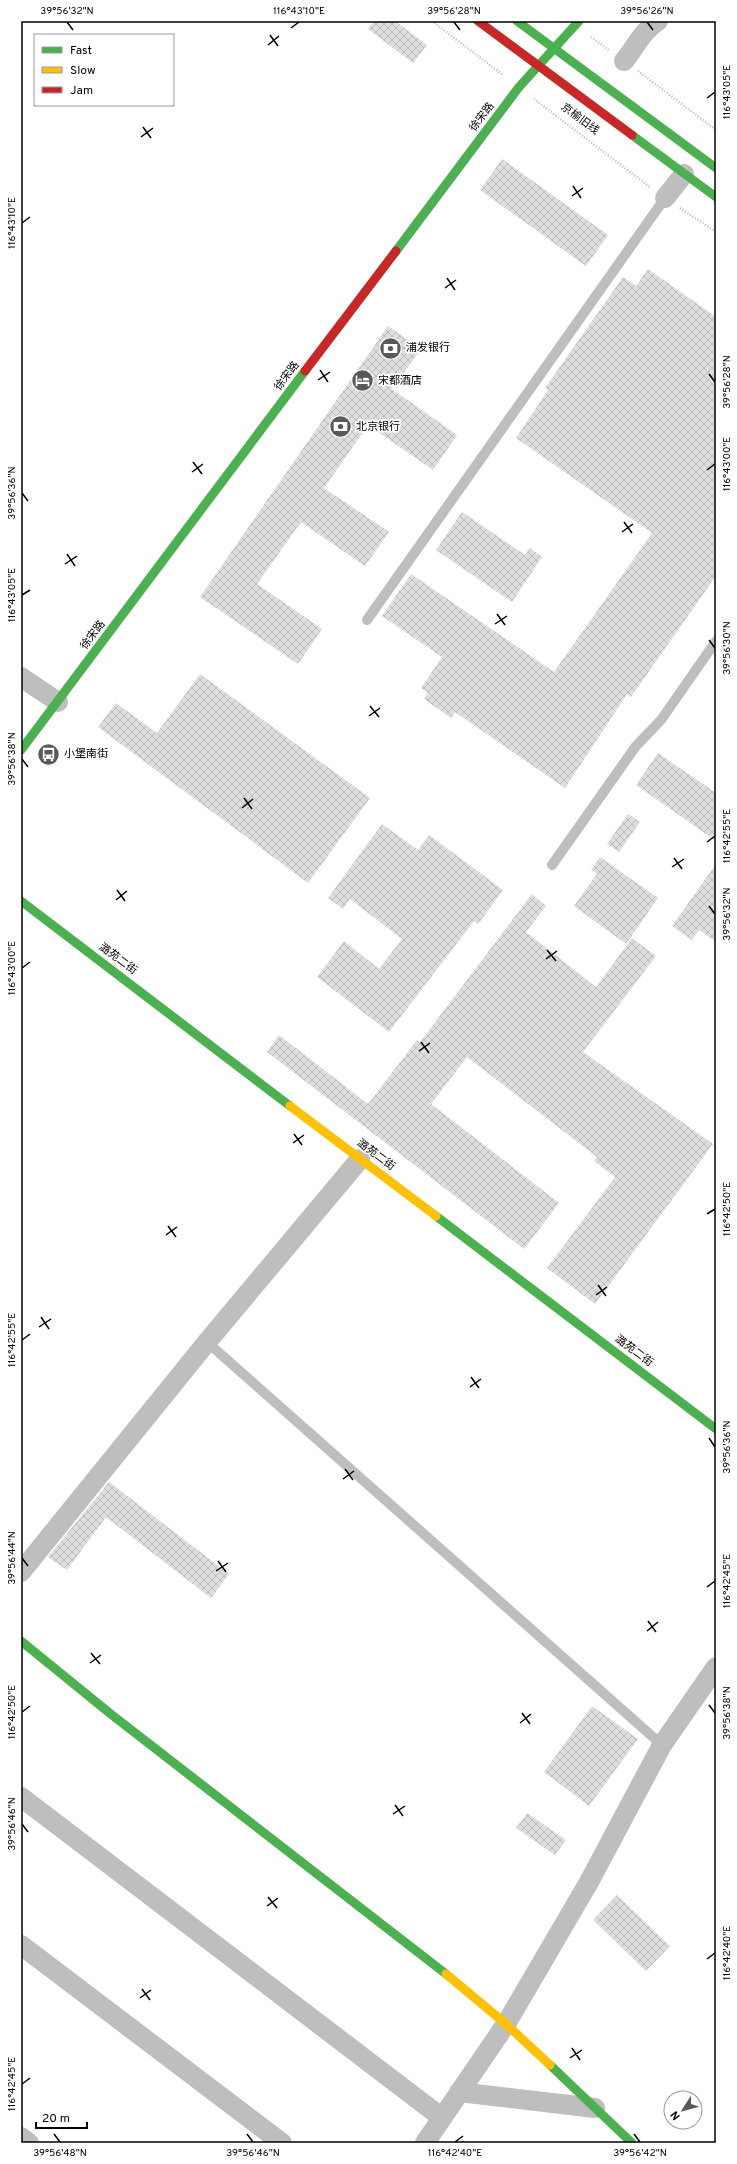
<svg xmlns="http://www.w3.org/2000/svg" width="737" height="2164" viewBox="0 0 737 2164" font-family="Overpass,'Noto Sans SC',sans-serif">
	<defs>
		<pattern id="building-cross-hatch" width="8" height="8" patternUnits="userSpaceOnUse"><rect width="8" height="8" fill="#dedede"/><path d="M0 0l8 8M0 8l8-8" fill="none" stroke="#bdbdbd"/></pattern>
	</defs>
	<rect width="100%" height="100%" fill="#fff"/>
	<g fill="url(#building-cross-hatch)">
		<polygon points="374,21 395,21 427,45 413,63 368,29"/>
		<polygon points="502,159 608,235 586,266 480,190"/>
		<polygon points="648,269 716,317 716,576 631,697 627,694 565,788 455,712 451,718 424,699 428,693 421,688 442,657 382,616 411,574 554,672 652,533 516,438 548,390 545,388 623,277 636,286"/>
		<polygon points="388,326 421,349 392,389 457,435 433,470 368,425 324,488 389,532 365,566 301,522 257,584 322,629 298,664 200,597"/>
		<polygon points="462,512 525,555 530,548 542,557 512,602 436,550"/>
		<polygon points="200,674 370,798 308,883 98,727 116,703 157,733"/>
		<polygon points="658,753 716,793 716,841 636,785"/>
		<polygon points="628,814 640,822 619,852 607,844"/>
		<polygon points="382,824 418,850 429,835 503,890 478,924 474,921 389,1032 317,977 344,941 379,969 402,939 350,899 343,909 328,898"/>
		<polygon points="600,857 658,898 626,944 574,906 597,874 591,870"/>
		<polygon points="716,864 716,942 699,930 692,940 672,926"/>
		<polygon points="532,894 546,906 526,932 596,987 632,938 656,956 583,1052 713,1144 595,1304 547,1268 615,1177 594,1161 597,1157 467,1057 431,1104 559,1203 524,1249 267,1052 279,1035 368,1104 417,1040 420,1042"/>
		<polygon points="109,1482 229,1574 211,1598 106,1517 67,1570 48,1557"/>
		<polygon points="592,1706 638,1739 589,1806 544,1772"/>
		<polygon points="527,1813 566,1840 555,1855 516,1828"/>
		<polygon points="617,1895 670,1946 646,1971 593,1920"/>
	</g>
	<g fill="none" stroke-linecap="round" stroke-linejoin="round">
		<g stroke="#b9b9b9" stroke-width="2.5" stroke-dasharray="1 2" stroke-linecap="butt">
			<polyline points="432,21 503,75"/>
			<polyline points="591,37 610,51"/>
			<polyline points="638,71 716,130"/>
			<polyline points="534,99 651,188"/>
			<polyline points="680,208 716,232"/>
		</g>
		<g stroke="#bebebe" stroke-width="10">
			<polyline points="367,620 665,198"/>
			<polyline points="552,865 636,746 661,720 716,641"/>
			<polyline points="207,1342 662,1745"/>
		</g>
		<g stroke="#bebebe" stroke-width="20">
			<path d="M624 61C635 48 643 30 658 21"/>
			<polyline points="665,198 684,174"/>
			<polyline points="21,677 58,702"/>
			<polyline points="21,1572 207,1342 360,1159"/>
			<polyline points="21,1797 441,2117"/>
			<polyline points="21,1945 282,2143"/>
			<polyline points="459,2092 595,2108"/>
			<polyline points="21,2137 29,2143"/>
			<polyline points="425,2143 506,2024 589,1882 662,1745 716,1667"/>
		</g>
		<g stroke="#4caf50" stroke-width="9">
			<polyline points="517,21 716,168"/>
			<polyline points="632,135 716,197"/>
			<polyline points="396,251 519,87 579,21"/>
			<polyline points="21,750 305,371"/>
			<polyline points="21,901 290,1106"/>
			<polyline points="436,1216 716,1429"/>
			<polyline points="21,1641 112,1715 446,1974"/>
			<polyline points="550,2065 632,2143"/>
		</g>
		<g stroke="#ffc107" stroke-width="9">
			<polyline points="290,1106 436,1216"/>
			<polyline points="446,1974 506,2024 550,2065"/>
		</g>
		<g stroke="#c62828" stroke-width="9">
			<polyline points="478,21 632,135"/>
			<polyline points="305,371 396,251"/>
		</g>
	</g>
	<path fill="none" stroke="#000" stroke-width="1.5" d="M67 22 73 30M454 22 460 30M647 22 653 30M291 28 299 22M270 35 278 46M268 45 279 36M707 98 715 92M143 127 151 138M141 137 153 128M573 186 581 198M572 196 583 188M22 223 30 217M447 278 455 290M445 288 456 280M320 370 328 382M709 374 715 382M318 380 330 372M193 462 202 474M707 470 715 464M192 472 203 464M22 493 28 501M624 522 632 533M622 532 633 524M67 554 75 566M65 564 77 556M22 595 30 590M497 614 505 625M495 624 507 616M709 640 715 648M370 706 379 717M369 716 380 708M22 759 28 767M244 798 252 809M242 808 253 799M707 842 715 836M674 858 682 869M672 867 684 859M117 890 125 901M116 900 127 891M709 906 715 914M547 950 556 961M546 959 557 951M22 968 30 962M421 1042 429 1053M419 1051 430 1043M294 1134 302 1145M293 1143 304 1135M707 1214 715 1209M168 1226 176 1237M166 1235 177 1227M598 1285 606 1296M596 1295 607 1287M41 1317 49 1329M39 1327 51 1319M22 1340 30 1334M471 1377 479 1388M470 1387 481 1379M709 1438 715 1447M345 1469 353 1480M343 1479 354 1471M22 1558 28 1566M218 1561 226 1572M216 1571 228 1563M707 1587 715 1581M648 1621 656 1632M647 1631 658 1622M91 1653 100 1664M90 1663 101 1655M709 1705 715 1713M22 1712 30 1706M522 1713 530 1724M520 1723 531 1714M395 1805 403 1816M393 1814 405 1806M22 1824 28 1832M268 1897 277 1908M267 1906 278 1898M707 1959 715 1953M142 1989 150 2000M140 1998 151 1990M572 2048 580 2060M570 2058 582 2050M22 2084 30 2078M54 2134 60 2142M247 2134 253 2142M634 2134 640 2142M455 2142 463 2136"/>
	<defs>
		<symbol id="bank-disc" viewBox="-11 -11 22 22"><circle r="9.5" fill="#595959" stroke="#fff"/><path d="M-6-4H6V4H-6ZM0-2.3a2.3 2.3 0 1 0 0 4.6a2.3 2.3 0 1 0 0-4.6Z" fill="#fff"/></symbol>
		<symbol id="hotel-disc" viewBox="-11 -11 22 22"><circle r="9.5" fill="#595959" stroke="#fff"/><path d="M-6-4.5h1.5V1H6V5H4.5V3h-9V5H-6ZM-4 0a1.8 1.8 0 1 1 3.6 0ZM.5 0V-2.5h3Q6-2.5 6 0Z" fill="#fff"/></symbol>
		<symbol id="bus-disc" viewBox="-11 -11 22 22"><circle r="9.5" fill="#595959" stroke="#fff"/><path d="M-5-6H5V4H4V6H2V4H-2V6H-4V4H-5ZM-3.5-4V0h7V-4ZM-3.5 1.2v1.5H-2V1.2ZM2 1.2v1.5H3.5V1.2Z" fill="#fff"/></symbol>
	</defs>
	<g fill-rule="evenodd">
		<use href="#bank-disc" x="378" y="336" width="25" height="25"/>
		<use href="#hotel-disc" x="350" y="368" width="25" height="25"/>
		<use href="#bank-disc" x="328" y="414" width="25" height="25"/>
		<use href="#bus-disc" x="36" y="742" width="25" height="25"/>
	</g>
	<g text-anchor="middle" dominant-baseline="central" stroke-width="3.5" stroke-linejoin="round" paint-order="stroke">
		<g font-size="11" fill="#000" stroke="#fff">
			<text transform="translate(482 117) rotate(-53)">徐宋路</text>
			<text transform="translate(580 119) rotate(37)">京榆旧线</text>
			<text transform="translate(287 376) rotate(-53)">徐宋路</text>
			<text transform="translate(93 635) rotate(-53)">徐宋路</text>
			<text transform="translate(118 959) rotate(37)">潞苑二街</text>
			<text transform="translate(376 1155) rotate(37)">潞苑二街</text>
			<text transform="translate(634 1351) rotate(37)">潞苑二街</text>
		</g>
		<g font-size="11" fill="#000" stroke="#fff" text-anchor="start">
			<text x="406" y="348">浦发银行</text>
			<text x="378" y="381">宋都酒店</text>
			<text x="356" y="427">北京银行</text>
			<text x="64" y="754">小堡南街</text>
		</g>
	</g>
	<rect width="737" height="2164" fill="none" stroke="#ffffff" stroke-width="44"/>
	<rect x="34" y="34" width="140" height="72" fill="#ffffff" stroke="#999999"/>
	<rect x="42" y="47" width="20" height="6" fill="#4caf50" stroke="#999999"/>
	<text x="70" y="54" font-size="12" fill="#000000">Fast</text>
	<rect x="42" y="67" width="20" height="6" fill="#ffc107" stroke="#999999"/>
	<text x="70" y="74" font-size="12" fill="#000000">Slow</text>
	<rect x="42" y="87" width="20" height="6" fill="#c62828" stroke="#999999"/>
	<text x="70" y="94" font-size="12" fill="#000000">Jam</text>
	<g transform="translate(683 2110) rotate(234)"><circle r="19" fill="#ffffff" stroke="#999999"/>
	<path d="M0-3L7 15L0 10L-7 15Z" fill="#595959"/>
	<text y="-6" font-size="11" font-weight="bold" text-anchor="middle" fill="#000000">N</text>
	</g>
	<path d="M36 2122v6h51v-6" fill="none" stroke="#000000" stroke-width="2"/>
	<text x="42" y="2122" font-size="12" fill="#000000" stroke="#ffffff" stroke-width="3" paint-order="stroke">20 m</text>
	<rect x="22" y="22" width="693" height="2120" fill="none" stroke="#000" stroke-width="1.5"/>
	<g font-size="10" text-anchor="middle" fill="#000">
		<text x="67" y="14">39°56'32"N</text>
		<text x="299" y="14">116°43'10"E</text>
		<text x="454" y="14">39°56'28"N</text>
		<text x="647" y="14">39°56'26"N</text>
		<text transform="translate(726 92) rotate(-90)" y="4">116°43'05"E</text>
		<text transform="translate(11 223) rotate(-90)" y="4">116°43'10"E</text>
		<text transform="translate(726 382) rotate(-90)" y="4">39°56'28"N</text>
		<text transform="translate(726 464) rotate(-90)" y="4">116°43'00"E</text>
		<text transform="translate(11 493) rotate(-90)" y="4">39°56'36"N</text>
		<text transform="translate(11 595) rotate(-90)" y="4">116°43'05"E</text>
		<text transform="translate(726 648) rotate(-90)" y="4">39°56'30"N</text>
		<text transform="translate(11 759) rotate(-90)" y="4">39°56'38"N</text>
		<text transform="translate(726 836) rotate(-90)" y="4">116°42'55"E</text>
		<text transform="translate(726 914) rotate(-90)" y="4">39°56'32"N</text>
		<text transform="translate(11 968) rotate(-90)" y="4">116°43'00"E</text>
		<text transform="translate(726 1209) rotate(-90)" y="4">116°42'50"E</text>
		<text transform="translate(11 1340) rotate(-90)" y="4">116°42'55"E</text>
		<text transform="translate(726 1447) rotate(-90)" y="4">39°56'36"N</text>
		<text transform="translate(11 1558) rotate(-90)" y="4">39°56'44"N</text>
		<text transform="translate(726 1581) rotate(-90)" y="4">116°42'45"E</text>
		<text transform="translate(11 1712) rotate(-90)" y="4">116°42'50"E</text>
		<text transform="translate(726 1713) rotate(-90)" y="4">39°56'38"N</text>
		<text transform="translate(11 1824) rotate(-90)" y="4">39°56'46"N</text>
		<text transform="translate(726 1953) rotate(-90)" y="4">116°42'40"E</text>
		<text transform="translate(11 2084) rotate(-90)" y="4">116°42'45"E</text>
		<text x="60" y="2156">39°56'48"N</text>
		<text x="253" y="2156">39°56'46"N</text>
		<text x="455" y="2156">116°42'40"E</text>
		<text x="640" y="2156">39°56'42"N</text>
	</g>
</svg>
